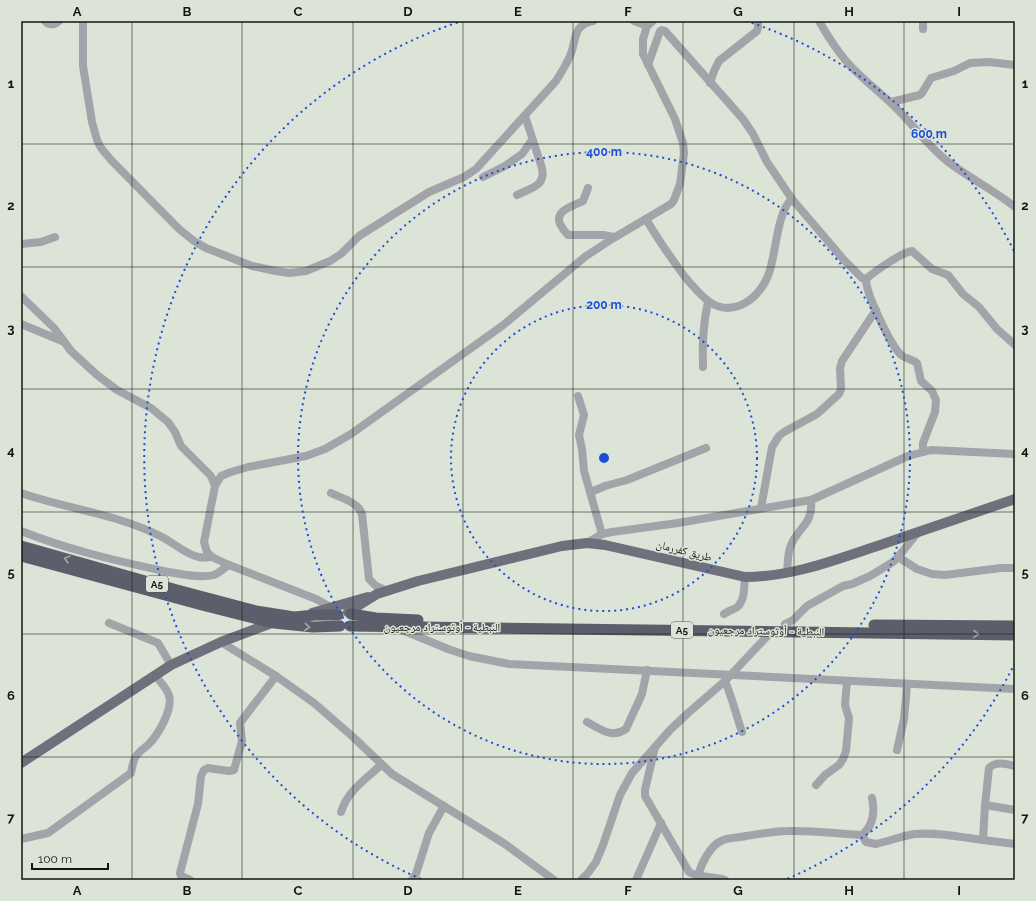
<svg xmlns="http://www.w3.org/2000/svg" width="1036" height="901" viewBox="0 0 1036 901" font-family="Raleway,'Noto Naskh Arabic',sans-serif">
	<rect width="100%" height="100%" fill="#dbe4d6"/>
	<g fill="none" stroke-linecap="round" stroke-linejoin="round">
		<g stroke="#a3a3aa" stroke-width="8">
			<path d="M45 21C49 26 55 25 59 21"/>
			<path d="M83 21V66L92 122 97 140 101 148 111 160 179 229 194 241 206 248 252 266 276 271 289 273 306 271 330 261 341 254 359 236 429 192 464 177 476 169 556 81C561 73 566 65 570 56 577 40 572 25 593 21"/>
			<polyline points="634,21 647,26"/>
			<path d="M819 21C827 35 836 49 846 61 861 79 881 92 897 109 914 126 928 146 947 161 969 178 994 190 1015 207"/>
			<polyline points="923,21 923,29"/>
			<polyline points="648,65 660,31 662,30 665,31 743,119 753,134 767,162 792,199"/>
			<polyline points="710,83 714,71 719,61 757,31 758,27 758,21"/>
			<polyline points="891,102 920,95 922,93 931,78 954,71 970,63 989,62 1015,65"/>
			<polyline points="483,177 505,166 522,154 532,140"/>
			<path d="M588 188 583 201C574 206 554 210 560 224 562 228 565 232 568 235H603L614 237"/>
			<path d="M517 195C531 188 546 186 542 168L525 116"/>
			<path d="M646 219C658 240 671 258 685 277 701 296 718 318 745 303 756 297 765 285 769 273 776 254 777 211 792 199L844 260 862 278 866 279C874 272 902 252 912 251L932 269 948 275 963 294 979 307 997 329 1015 345"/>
			<polyline points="21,244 41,242 55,237"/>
			<path d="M866 279C866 294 890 344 901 355 906 359 912 359 917 363L921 381 932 391 936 400 935 412 923 443V452"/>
			<polyline points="21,296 54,328 71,351 97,375 117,390 151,408 168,422 175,432 181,446 211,476 215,486"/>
			<polyline points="21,324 62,341"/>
			<path d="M703 367C702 344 703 324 708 302"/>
			<polyline points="578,396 584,415 579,435 582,449 584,471 602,534"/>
			<polyline points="591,492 605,486 627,480 706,448"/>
			<path d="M21 493C67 509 118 514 162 537 174 543 186 555 199 557 203 558 208 557 212 557"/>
			<path d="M331 493C341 498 358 502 362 514L369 579 376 586 387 591"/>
			<polyline points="761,508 772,447 779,436 784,432 817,414 839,394 841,389 840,368 842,361 876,310"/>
			<path d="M21 531C66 549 113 560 159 570 173 573 200 579 214 575 219 573 224 568 229 565"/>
			<polyline points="587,543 602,534 612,532 678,523 811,500 908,456 931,450 1015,454"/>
			<polyline points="898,557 919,531"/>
			<path d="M787 573C788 564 787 554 791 545 799 526 813 525 811 500"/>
			<polyline points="334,609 316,599 229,565 212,557 207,552 204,542 215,486 221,476 231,472 248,467 306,456 325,449 351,434 502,326 586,256 612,239 671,204 674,200 680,184 684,153 683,143 675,119 643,54 643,39 647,26 653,21"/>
			<path d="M724 614C728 611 732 610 736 608 745 602 744 587 745 577"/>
			<polyline points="109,623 158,643 171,665"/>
			<polyline points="785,624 793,620 807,606 843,586 852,584 870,576 893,562 898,557 917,569 932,574 945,575 1001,568 1015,568"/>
			<polyline points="397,628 448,649 469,656 509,664 1015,689"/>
			<polyline points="221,642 276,676 314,703 352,736 392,774 505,844 554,880"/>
			<path d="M725 681C732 697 736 715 742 732"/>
			<path d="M587 722C600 729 612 739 626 729L642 694 647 670"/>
			<path d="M655 747 645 790V796L689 872C695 877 717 877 725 880"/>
			<polyline points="897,750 904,719 907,685"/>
			<polyline points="816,785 825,775 839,765 843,759 846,751 849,718 845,705 847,681"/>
			<polyline points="985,805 1015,810"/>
			<path d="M341 812C348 790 366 779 381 765"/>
			<path d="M862 835 866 842 876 844C889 841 902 836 915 834 937 832 961 837 983 840L985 805 989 768C996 761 1006 764 1015 766"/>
			<path d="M21 839 48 833 131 773C132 768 133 762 135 758 138 752 143 749 148 745 158 735 175 707 168 693 165 686 159 681 155 675"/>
			<polyline points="983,840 1015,844"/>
			<path d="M698 876C701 864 710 846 721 841 728 837 738 838 746 836 760 834 774 831 788 831 813 830 838 834 862 835 874 825 875 812 872 798"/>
			<polyline points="190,880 181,876 180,873 198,804 201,776 204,770 208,768 229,771 234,770 242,741 240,723 252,707 276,676"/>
			<polyline points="412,880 416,874 429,833 444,806"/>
			<polyline points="581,880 588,873 596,862 603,845 620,795 632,773 670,730 688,713 725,681 772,631"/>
			<polyline points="636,880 661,823"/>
		</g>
		<g stroke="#6f707c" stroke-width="10">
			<path d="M348 612 377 594 418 581 562 546 587 543 605 545 745 577C794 577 840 558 886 543 929 528 972 514 1015 499"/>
			<polyline points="312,613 368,597"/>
			<polyline points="21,763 171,665 221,642 277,621"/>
		</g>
		<g stroke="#5d5e6b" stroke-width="11">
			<polyline points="21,546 177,590 256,611 294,617 315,615 338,615"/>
			<polyline points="21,556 202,605 274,623 313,627 340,626"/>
			<polyline points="351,614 376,618 418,620"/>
			<polyline points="874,625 1015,626"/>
			<polyline points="350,626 1015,635"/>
		</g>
	</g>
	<defs><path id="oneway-chevron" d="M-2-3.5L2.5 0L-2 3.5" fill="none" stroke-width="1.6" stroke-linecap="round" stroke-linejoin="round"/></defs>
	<g stroke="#a2a8a6">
		<use href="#oneway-chevron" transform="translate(67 559) rotate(-165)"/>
		<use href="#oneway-chevron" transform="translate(307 627) rotate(5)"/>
		<use href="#oneway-chevron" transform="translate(976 634) rotate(1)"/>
	</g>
	<path fill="none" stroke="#131611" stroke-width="1" stroke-opacity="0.55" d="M132 21V880M242 21V880M353 21V880M463 21V880M573 21V880M683 21V880M794 21V880M904 21V880M21 144H1015M21 267H1015M21 389H1015M21 512H1015M21 634H1015M21 757H1015"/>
	<g fill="none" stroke="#1d4ed8" stroke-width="2" stroke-dasharray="2 4">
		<circle cx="604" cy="458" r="153"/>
		<circle cx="604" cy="458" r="306"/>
		<path d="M1015 663A459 459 0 0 1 787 879M421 879A459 459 0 0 1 462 21M746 21A459 459 0 0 1 1015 253"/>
	</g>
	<g text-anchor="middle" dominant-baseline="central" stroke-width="3" stroke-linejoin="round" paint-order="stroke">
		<g fill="#dbe4d6" stroke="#4f544c" stroke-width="1">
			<rect x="146" y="576" width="22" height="16" rx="3"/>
			<rect x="671" y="622" width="22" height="16" rx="3"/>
		</g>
		<g font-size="10" font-weight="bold" fill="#131611">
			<text x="157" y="584">A5</text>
			<text x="682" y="630">A5</text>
		</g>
		<g font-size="11" fill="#131611" stroke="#dbe4d6">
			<text transform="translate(684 551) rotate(14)">طريق كفررمان</text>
			<text x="442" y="627">النبطية - أوتوستراد مرجعيون</text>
			<text transform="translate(766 631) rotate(1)">النبطية - أوتوستراد مرجعيون</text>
		</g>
	</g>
	<circle cx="604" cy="458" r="6" fill="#1d4ed8" stroke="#dbe4d6" stroke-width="2"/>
	<g font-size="12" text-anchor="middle" font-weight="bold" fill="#1d4ed8" stroke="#dbe4d6" stroke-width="3" stroke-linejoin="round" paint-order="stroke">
		<text x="929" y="138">600 m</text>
		<text x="604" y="156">400 m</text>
		<text x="604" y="309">200 m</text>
	</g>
	<rect width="1036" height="901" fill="none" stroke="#dbe4d6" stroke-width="44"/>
	<path d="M32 863v6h76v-6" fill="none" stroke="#131611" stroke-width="2"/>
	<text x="38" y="863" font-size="12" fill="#131611" stroke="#dbe4d6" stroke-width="3" paint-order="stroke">100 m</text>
	<rect x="22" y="22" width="992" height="857" fill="none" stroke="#131611" stroke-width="1.5"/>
	<g font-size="13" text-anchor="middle" font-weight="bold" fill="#131611">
		<text x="77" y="16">A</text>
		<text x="187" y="16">B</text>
		<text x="298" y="16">C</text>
		<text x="408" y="16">D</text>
		<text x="518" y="16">E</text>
		<text x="628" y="16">F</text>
		<text x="738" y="16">G</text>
		<text x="849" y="16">H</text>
		<text x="959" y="16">I</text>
		<text x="11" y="88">1</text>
		<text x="1025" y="88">1</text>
		<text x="11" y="210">2</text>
		<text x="1025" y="210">2</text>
		<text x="11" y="333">3</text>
		<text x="1025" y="333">3</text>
		<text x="11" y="455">4</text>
		<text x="1025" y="455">4</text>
		<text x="11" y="577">5</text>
		<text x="1025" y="577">5</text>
		<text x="11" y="700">6</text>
		<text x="1025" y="700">6</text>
		<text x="11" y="822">7</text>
		<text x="1025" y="822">7</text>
		<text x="77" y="895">A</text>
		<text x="187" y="895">B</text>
		<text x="298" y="895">C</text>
		<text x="408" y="895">D</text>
		<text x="518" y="895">E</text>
		<text x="628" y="895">F</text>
		<text x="738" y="895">G</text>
		<text x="849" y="895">H</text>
		<text x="959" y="895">I</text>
	</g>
</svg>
